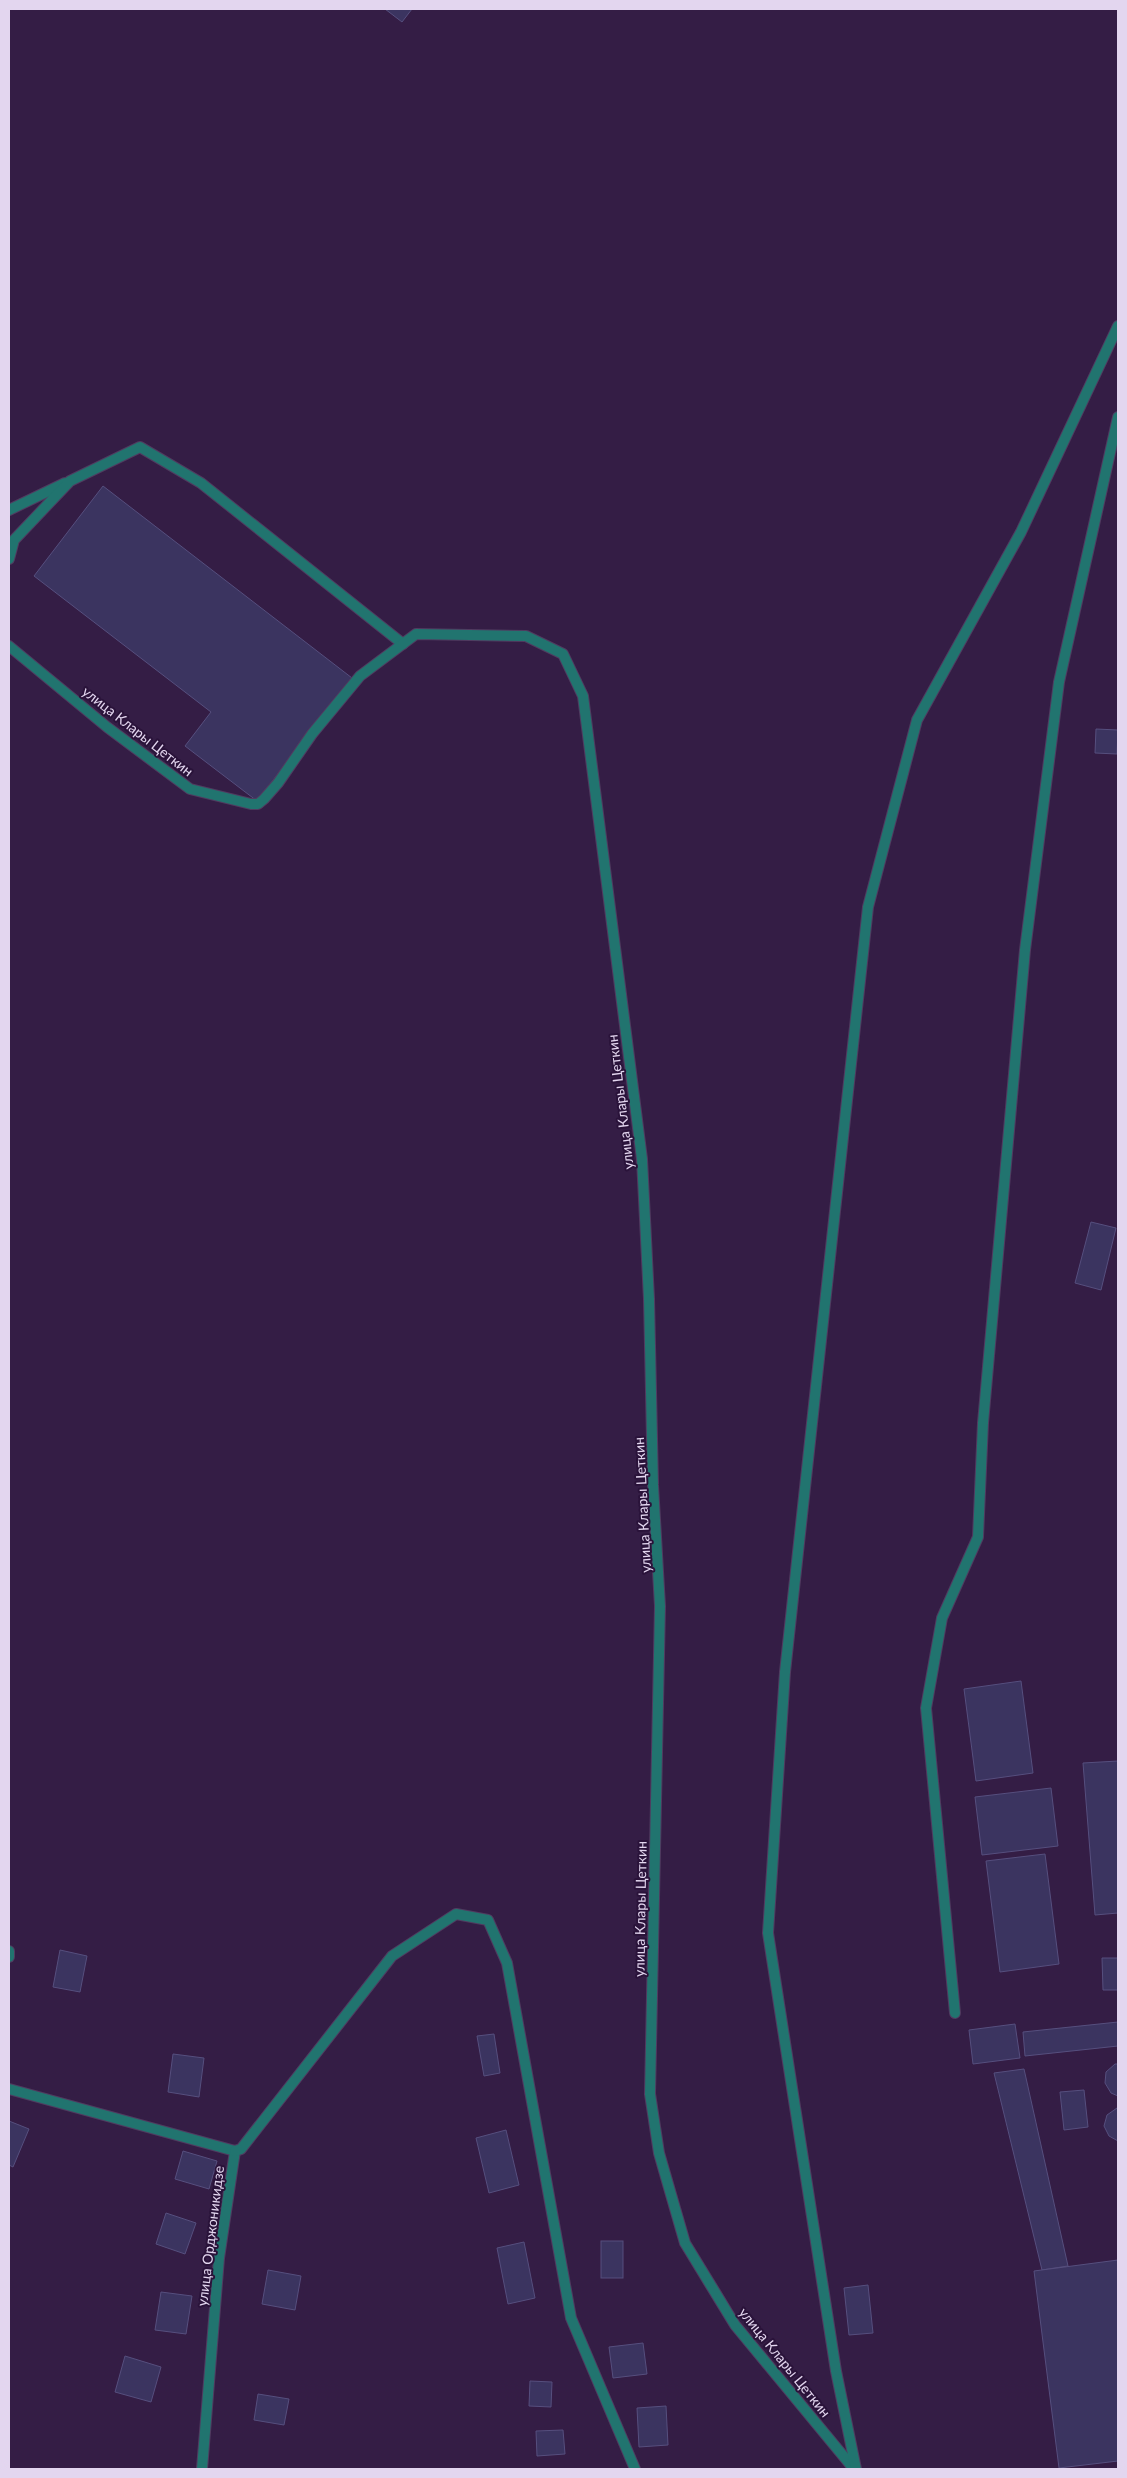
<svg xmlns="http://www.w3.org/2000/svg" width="1127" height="2478" viewBox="0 0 1127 2478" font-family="Lato,sans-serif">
	<rect width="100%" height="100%" fill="#341d45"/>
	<g fill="#3b3460" stroke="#564f7e">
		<polygon points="385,9 412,9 402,22"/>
		<polygon points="103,486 352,678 257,801 185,746 211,712 34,576"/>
		<polygon points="1096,729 1118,730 1117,754 1095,753"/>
		<polygon points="1091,1222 1116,1228 1101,1290 1075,1283"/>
		<polygon points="1021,1681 1033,1773 976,1781 964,1689"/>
		<polygon points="1118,1761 1118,1913 1095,1915 1083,1763"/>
		<polygon points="1051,1788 1058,1846 982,1855 975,1797"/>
		<polygon points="1045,1854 1059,1964 1000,1972 986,1861"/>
		<polygon points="60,1950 87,1956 80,1992 53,1987"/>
		<polygon points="1102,1958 1118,1958 1118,1990 1103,1990"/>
		<polygon points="1118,2022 1118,2046 1025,2056 1023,2032"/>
		<polygon points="1015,2024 1020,2058 973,2064 969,2030"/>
		<polygon points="494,2034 500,2073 484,2076 477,2036"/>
		<polygon points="173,2054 204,2058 199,2097 168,2092"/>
		<polygon points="1115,2064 1118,2064 1118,2096 1111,2093 1105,2083 1106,2072"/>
		<polygon points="1024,2069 1068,2266 1042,2270 994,2073"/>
		<polygon points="1084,2090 1088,2127 1064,2130 1060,2092"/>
		<polygon points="1117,2108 1118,2108 1118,2141 1109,2136 1104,2126 1107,2115"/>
		<polygon points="9,2121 29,2129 13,2167 9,2165"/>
		<polygon points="506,2130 519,2185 489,2193 476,2138"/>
		<polygon points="183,2151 217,2161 209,2189 175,2179"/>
		<polygon points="166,2213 196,2223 185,2254 156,2244"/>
		<rect x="601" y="2241" width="22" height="37"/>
		<polygon points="524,2242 535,2298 508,2304 497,2248"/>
		<polygon points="1118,2260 1118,2461 1059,2468 1034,2271"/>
		<polygon points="268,2270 301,2276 295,2310 262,2304"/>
		<polygon points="868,2285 873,2333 849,2335 844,2288"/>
		<polygon points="161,2292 192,2296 186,2334 155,2330"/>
		<polygon points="643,2343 647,2374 613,2378 609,2347"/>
		<polygon points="125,2356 161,2367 151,2402 115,2392"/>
		<polygon points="530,2381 552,2382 551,2407 529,2406"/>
		<polygon points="258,2394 289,2399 284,2425 254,2420"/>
		<polygon points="666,2406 668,2445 639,2447 637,2408"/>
		<polygon points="563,2430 565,2454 537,2456 536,2431"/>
	</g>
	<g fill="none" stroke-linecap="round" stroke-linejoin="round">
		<defs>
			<polyline id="service" points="955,2013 926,1708 942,1618 978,1537 983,1423 1025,950 1059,682 1118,417"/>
			<g id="minor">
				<polyline points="9,510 65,483"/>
				<polyline points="9,559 14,540 70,481 140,447 201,483 403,644"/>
				<polyline points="9,646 107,727 190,789 251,804 258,804 264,799 278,783 312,734 360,676 416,634 526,636 563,654 583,696 642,1159 649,1299 653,1485 660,1606 650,2094 659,2153 685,2243 735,2325 854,2469"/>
				<polyline points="9,1951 9,1957"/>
				<polyline points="9,2089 235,2151 219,2258 202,2469"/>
				<polyline points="235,2151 241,2149 392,1956 456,1914 488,1920 507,1963 571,2318 635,2469"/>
				<polyline points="856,2469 836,2371 768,1933 785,1672 868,907 917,720 1021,532 1118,326"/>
			</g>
		</defs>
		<use href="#service" stroke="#503b60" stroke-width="12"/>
		<use href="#minor" stroke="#503b60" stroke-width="12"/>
		<use href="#service" stroke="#21746f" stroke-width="10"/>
		<use href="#minor" stroke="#21746f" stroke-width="10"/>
	</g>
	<g text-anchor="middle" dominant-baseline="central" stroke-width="4" stroke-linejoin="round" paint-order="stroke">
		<g font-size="14" fill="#e3d6ef" stroke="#2a133a">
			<text transform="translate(138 731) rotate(38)">улица Клары Цеткин</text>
			<text transform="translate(620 1102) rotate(-97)">улица Клары Цеткин</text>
			<text transform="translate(642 1505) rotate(-93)">улица Клары Цеткин</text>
			<text transform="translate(640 1909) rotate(-89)">улица Клары Цеткин</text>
			<text transform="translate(210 2236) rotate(-83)">улица Орджоникидзе</text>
			<text transform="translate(785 2362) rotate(51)">улица Клары Цеткин</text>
		</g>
	</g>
	<rect width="1127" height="2478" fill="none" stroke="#e3d6ef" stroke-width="20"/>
</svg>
